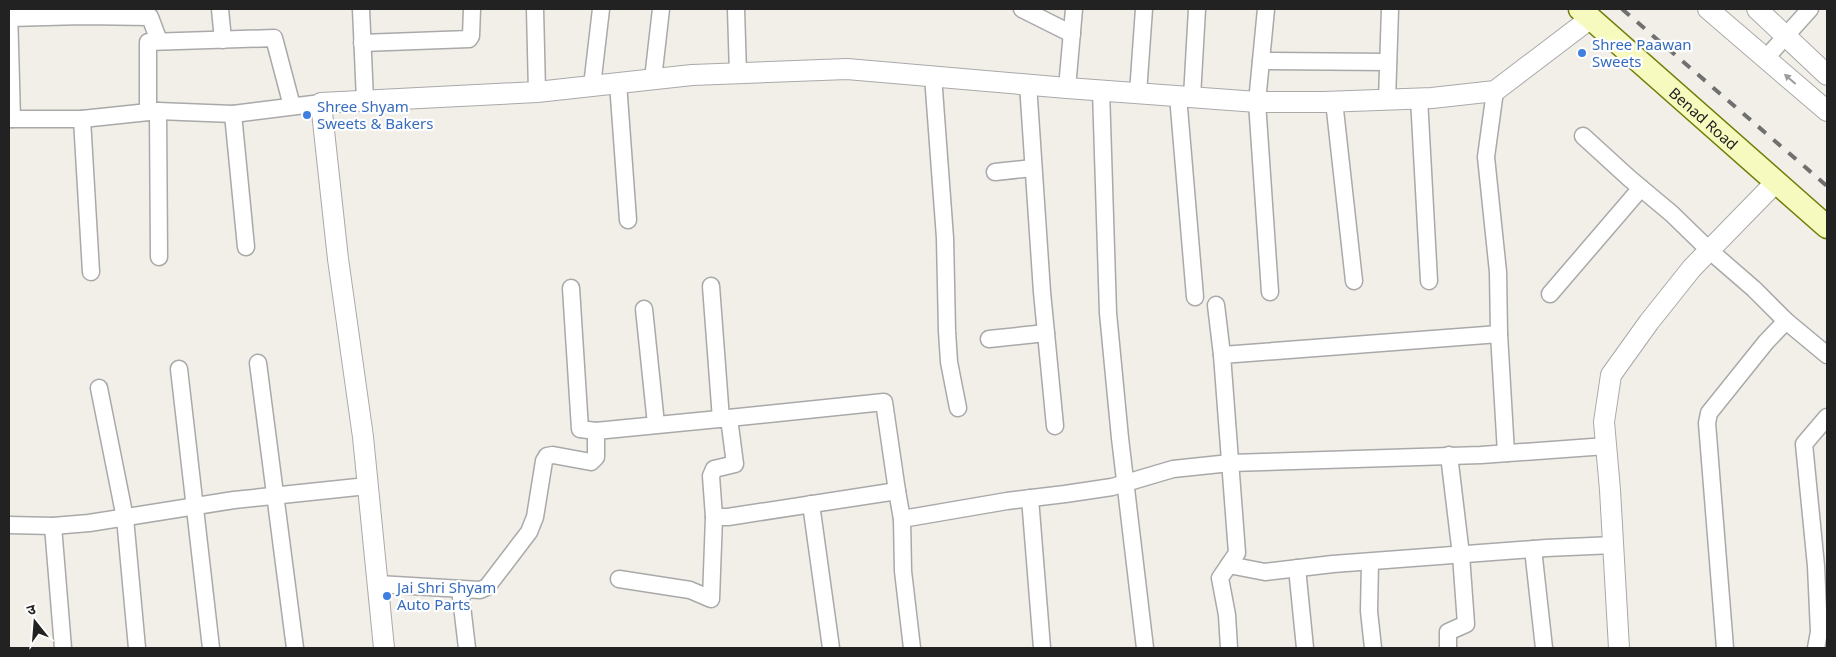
<svg xmlns="http://www.w3.org/2000/svg" width="1836" height="657" viewBox="0 0 1836 657" font-family="'Noto Sans','Noto Sans Devanagari',sans-serif">
	<rect width="100%" height="100%" fill="#f2efe9"/>
	<g fill="none" stroke-linecap="round" stroke-linejoin="round">
		<defs>
			<g id="minor">
				<polyline points="9,9 12,119"/>
				<polyline points="220,9 223,40"/>
				<polyline points="361,9 365,100"/>
				<polyline points="535,9 537,92"/>
				<polyline points="736,9 738,74"/>
				<polyline points="1022,9 1072,34"/>
				<polyline points="1266,9 1257,102 1270,292"/>
				<polyline points="9,18 83,16 150,17 159,41"/>
				<polyline points="362,43 469,39 471,36 472,9"/>
				<polyline points="1766,58 1810,9"/>
				<polyline points="1261,61 1388,62"/>
				<polyline points="933,76 945,238 947,331 949,362 958,408"/>
				<polyline points="653,79 661,9"/>
				<polyline points="618,83 628,220"/>
				<polyline points="1028,84 1042,292 1055,426"/>
				<polyline points="592,86 601,9"/>
				<polyline points="1067,88 1074,9"/>
				<polyline points="1101,90 1108,313 1120,438 1145,648"/>
				<polyline points="1495,91 1486,157 1498,272 1499,334 1506,453"/>
				<polyline points="1138,93 1144,9"/>
				<polyline points="1178,96 1195,297"/>
				<polyline points="1192,97 1197,9"/>
				<polyline points="1419,98 1429,281"/>
				<polyline points="1387,100 1390,9"/>
				<polyline points="1334,101 1354,281"/>
				<polyline points="158,111 159,257"/>
				<polyline points="148,112 148,42 274,38 292,106"/>
				<polyline points="233,114 246,247"/>
				<polyline points="9,119 82,119 158,111 233,114 321,103"/>
				<polyline points="82,119 91,272"/>
				<polyline points="1583,136 1629,178 1672,214 1709,250 1754,289 1786,321 1827,355"/>
				<polyline points="995,172 1033,168"/>
				<polyline points="711,286 721,419"/>
				<polyline points="571,288 580,429 596,431"/>
				<polyline points="1550,294 1641,188"/>
				<polyline points="1216,305 1222,355"/>
				<polyline points="644,309 656,424"/>
				<polyline points="989,339 1046,333"/>
				<polyline points="258,363 295,648"/>
				<polyline points="179,369 211,648"/>
				<polyline points="99,388 125,518 137,648"/>
				<polyline points="729,418 884,402 897,491"/>
				<polyline points="1030,498 1042,648"/>
				<polyline points="811,504 831,648"/>
				<polyline points="902,519 903,571 912,648"/>
				<polyline points="9,525 53,526 89,523 234,500 367,486"/>
				<polyline points="53,526 63,648"/>
				<polyline points="1533,549 1544,648"/>
				<polyline points="1370,562 1369,611 1373,648"/>
				<polyline points="1229,565 1265,572 1333,564 1546,548 1614,545"/>
				<polyline points="1297,568 1305,648"/>
				<polyline points="619,579 690,590 711,599 714,517"/>
				<polyline points="378,584 480,590 487,587 529,532 535,517 544,461 547,456 553,455 591,462 596,457 596,431 729,418 735,464 714,469 711,476 714,517 728,517 897,491 902,519 1007,501 1065,494 1112,487 1173,469 1230,463 1481,455 1606,446"/>
				<polyline points="460,589 467,648"/>
				<polyline points="1229,648 1227,615 1220,578 1237,553 1222,355 1499,334"/>
				<polyline points="1448,648 1448,632 1466,624 1461,555 1449,455"/>
				<polyline points="1725,648 1707,423 1709,413 1766,342 1786,321"/>
				<polyline points="1816,648 1819,632 1816,566 1804,444 1827,417"/>
			</g>
			<g id="tertiary">
				<polyline points="1708,9 1827,111"/>
				<polyline points="1757,9 1827,75"/>
				<polyline points="384,648 363,437 338,259 321,103 537,92 692,75 847,69 1067,88 1257,102 1324,102 1432,98 1495,91 1591,18"/>
				<polyline points="1619,648 1610,490 1604,422 1611,375 1649,322 1692,268 1776,182"/>
			</g>
			<g id="secondary">
				<path id="s1" d="M1580 9 1827 227"/>
			</g>
		</defs>
		<use href="#minor" stroke="#a9a9a9" stroke-width="19"/>
		<use href="#tertiary" stroke="#a9a9a9" stroke-width="22"/>
		<use href="#secondary" stroke="#707d05" stroke-width="25"/>
		<use href="#minor" stroke="#fff" stroke-width="16"/>
		<use href="#tertiary" stroke="#fff" stroke-width="20"/>
		<use href="#secondary" stroke="#f7fabf" stroke-width="22"/>
		<polyline stroke="#707070" stroke-width="4" stroke-dasharray="10 10" stroke-linecap="butt" points="1622,9 1827,186"/>
	</g>
	<defs><path id="oneway-solid" d="M-6-.8H1V-3.2L6.5 0L1 3.2V.8H-6Z" transform="scale(1.25)"/></defs>
	<use fill="#9c9c9c" href="#oneway-solid" transform="translate(1790 79) rotate(-139)"/>
	<g fill="#3f7fe0" stroke="#fff" stroke-width="2">
		<circle cx="1582" cy="53" r="5"/>
		<circle cx="307" cy="115" r="5"/>
		<circle cx="387" cy="596" r="5"/>
	</g>
	<g text-anchor="middle" dominant-baseline="central" stroke-width="4.5" stroke-linejoin="round" paint-order="stroke">
		<g font-size="15" fill="#366cbe" stroke="#fff" text-anchor="start">
			<text x="1592" y="44">Shree Paawan<tspan x="1592" dy="17">Sweets</tspan></text>
			<text x="317" y="106">Shree Shyam<tspan x="317" dy="17">Sweets &amp; Bakers</tspan></text>
			<text x="397" y="587">Jai Shri Shyam<tspan x="397" dy="17">Auto Parts</tspan></text>
		</g>
		<g font-size="15" fill="#222" stroke="#fff">
			<text stroke="none"><textPath href="#s1" startOffset="165">Benad Road</textPath></text>
		</g>
	</g>
	<rect width="1836" height="657" fill="none" stroke="#222222" stroke-width="20"/>
	<g transform="translate(35 622) rotate(343)" stroke="#ffffff" stroke-width="4" paint-order="stroke">
	<path d="M0-4L9 19L0 12L-9 19Z" fill="#222222"/>
	<text y="-8" font-size="14" font-weight="bold" text-anchor="middle" fill="#222222">उ</text>
	</g>
</svg>
